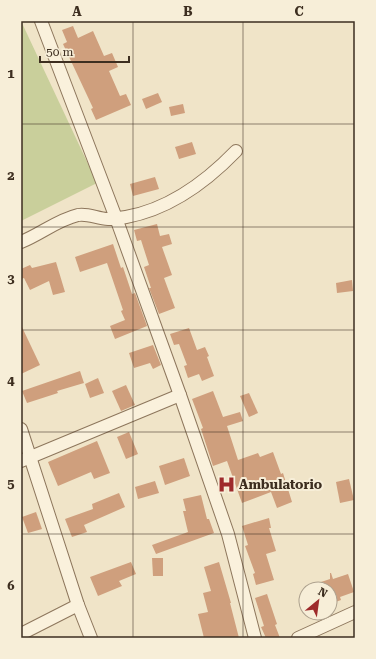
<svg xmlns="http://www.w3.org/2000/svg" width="376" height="659" viewBox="0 0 376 659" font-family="'Roboto Serif',serif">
	<rect width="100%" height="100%" fill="#f0e4c8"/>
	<polygon fill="#c9cf9b" points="21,21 97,183 21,221"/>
	<g fill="#cf9f7d">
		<polygon points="73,26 78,38 93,31 104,56 112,53 118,67 109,71 120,96 126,94 131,105 96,120 91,109 93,108 63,44 67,42 62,30"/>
		<polygon points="158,93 162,102 146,109 142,99"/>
		<polygon points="183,104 185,113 171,116 169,107"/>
		<polygon points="192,142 196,154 179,159 175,147"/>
		<polygon points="155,177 159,189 133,196 130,184"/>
		<polygon points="157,224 160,236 169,234 172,244 162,247 172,275 164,278 175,308 159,314 149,288 151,288 144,267 149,265 141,240 137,241 134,230"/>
		<polygon points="113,244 121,268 123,267 132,294 135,293 147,326 115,339 110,326 125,320 121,311 123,310 107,263 80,272 75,257"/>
		<polygon points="56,262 65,292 53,295 49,281 30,290 24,278 21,279 21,269 30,265 32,268"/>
		<polygon points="352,280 353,291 337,293 336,283"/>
		<polygon points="21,325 40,365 21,374"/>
		<polygon points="189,328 197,350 205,347 209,356 207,357 214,376 202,381 199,374 188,378 184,366 187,365 179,344 174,345 170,334"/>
		<polygon points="153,345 161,365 153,369 150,363 134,368 129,353"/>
		<polygon points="80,371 84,383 57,391 58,393 27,403 22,391"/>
		<polygon points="98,378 104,393 90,398 85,384"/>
		<polygon points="126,385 135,405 121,411 112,391"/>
		<polygon points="213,391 223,417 240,412 243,421 227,426 238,460 258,453 260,457 273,452 281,474 283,473 292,502 277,508 271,492 242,503 227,461 213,466 201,429 203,428 192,399"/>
		<polygon points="249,393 258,413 249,417 240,396"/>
		<polygon points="129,432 138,454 126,459 117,437"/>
		<polygon points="97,441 110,473 94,479 91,472 58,486 48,462"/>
		<polygon points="184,458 190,476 165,485 159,466"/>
		<polygon points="349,479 354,500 340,503 336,482"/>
		<polygon points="155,481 159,493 138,499 135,487"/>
		<polygon points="119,493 125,507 84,525 87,532 72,537 65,519 93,509 92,504"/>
		<polygon points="201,495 207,519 209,519 214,533 156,554 152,545 188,532 183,511 186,511 183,499"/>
		<polygon points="36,512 42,529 28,533 22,517"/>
		<polygon points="269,518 271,528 269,528 276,551 266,554 274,580 256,585 253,574 255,573 245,546 248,545 242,526"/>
		<polygon points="152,558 163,558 163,576 153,576"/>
		<polygon points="131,562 136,574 119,581 122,586 98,596 90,577"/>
		<polygon points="219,562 231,603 230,603 239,638 204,638 198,614 208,612 203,593 211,591 204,567"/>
		<polygon points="330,573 331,573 333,579 348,574 354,592 340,597 341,600 330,604 330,589 324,589 321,582 330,579"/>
		<polygon points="267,594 277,624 275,625 280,638 266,638 261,627 264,626 255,598"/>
	</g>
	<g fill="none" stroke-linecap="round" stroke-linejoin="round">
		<defs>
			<g id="minor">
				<polyline points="41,21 116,218 180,395 228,534 255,638"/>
				<path d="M21 242C41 234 57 220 78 215 88 213 98 219 108 219 114 219 120 218 126 217 170 209 206 182 236 151"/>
				<polyline points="21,429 78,605 91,638"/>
				<polyline points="21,461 180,395"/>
				<polyline points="21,634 78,605"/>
				<polyline points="298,638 355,612"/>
			</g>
		</defs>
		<use href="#minor" stroke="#8d765c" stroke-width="14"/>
		<use href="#minor" stroke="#faf1dc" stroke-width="12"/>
	</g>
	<path fill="none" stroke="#3d2e20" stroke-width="1" stroke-opacity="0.55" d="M133 21V638M243 21V638M21 124H355M21 227H355M21 330H355M21 432H355M21 534H355"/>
	<defs>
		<symbol id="hospital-bare" viewBox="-9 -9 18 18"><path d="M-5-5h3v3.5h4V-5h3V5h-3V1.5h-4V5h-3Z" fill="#9e2a2b" stroke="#f7eed8" stroke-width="2.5" paint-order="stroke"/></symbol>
	</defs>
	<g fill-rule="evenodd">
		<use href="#hospital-bare" x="214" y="472" width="25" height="25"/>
	</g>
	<g text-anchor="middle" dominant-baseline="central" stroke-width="4" stroke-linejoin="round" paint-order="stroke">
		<g font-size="13" font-weight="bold" fill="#3d2e20" stroke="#f7eed8" text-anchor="start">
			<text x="239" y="484">Ambulatorio</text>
		</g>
	</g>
	<rect width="376" height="659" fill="none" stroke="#f7eed8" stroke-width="44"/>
	<g transform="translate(318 601) rotate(29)"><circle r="19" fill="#f7eed8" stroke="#ada18e"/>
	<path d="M0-3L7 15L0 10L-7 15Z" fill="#9e2a2b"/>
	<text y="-6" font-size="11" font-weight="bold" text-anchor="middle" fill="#3d2e20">N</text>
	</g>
	<path d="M40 56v6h89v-6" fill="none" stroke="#3d2e20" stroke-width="2"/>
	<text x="46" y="56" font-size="12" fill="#3d2e20" stroke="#f7eed8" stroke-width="3" paint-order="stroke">50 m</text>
	<rect x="22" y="22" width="332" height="615" fill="none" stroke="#3d2e20" stroke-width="1.5"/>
	<g font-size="13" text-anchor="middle" font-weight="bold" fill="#3d2e20">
		<text x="77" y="16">A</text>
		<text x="188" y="16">B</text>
		<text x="299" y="16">C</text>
		<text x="11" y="78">1</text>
		<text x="11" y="180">2</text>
		<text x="11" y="283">3</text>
		<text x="11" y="385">4</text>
		<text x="11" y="488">5</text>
		<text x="11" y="590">6</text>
	</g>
</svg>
